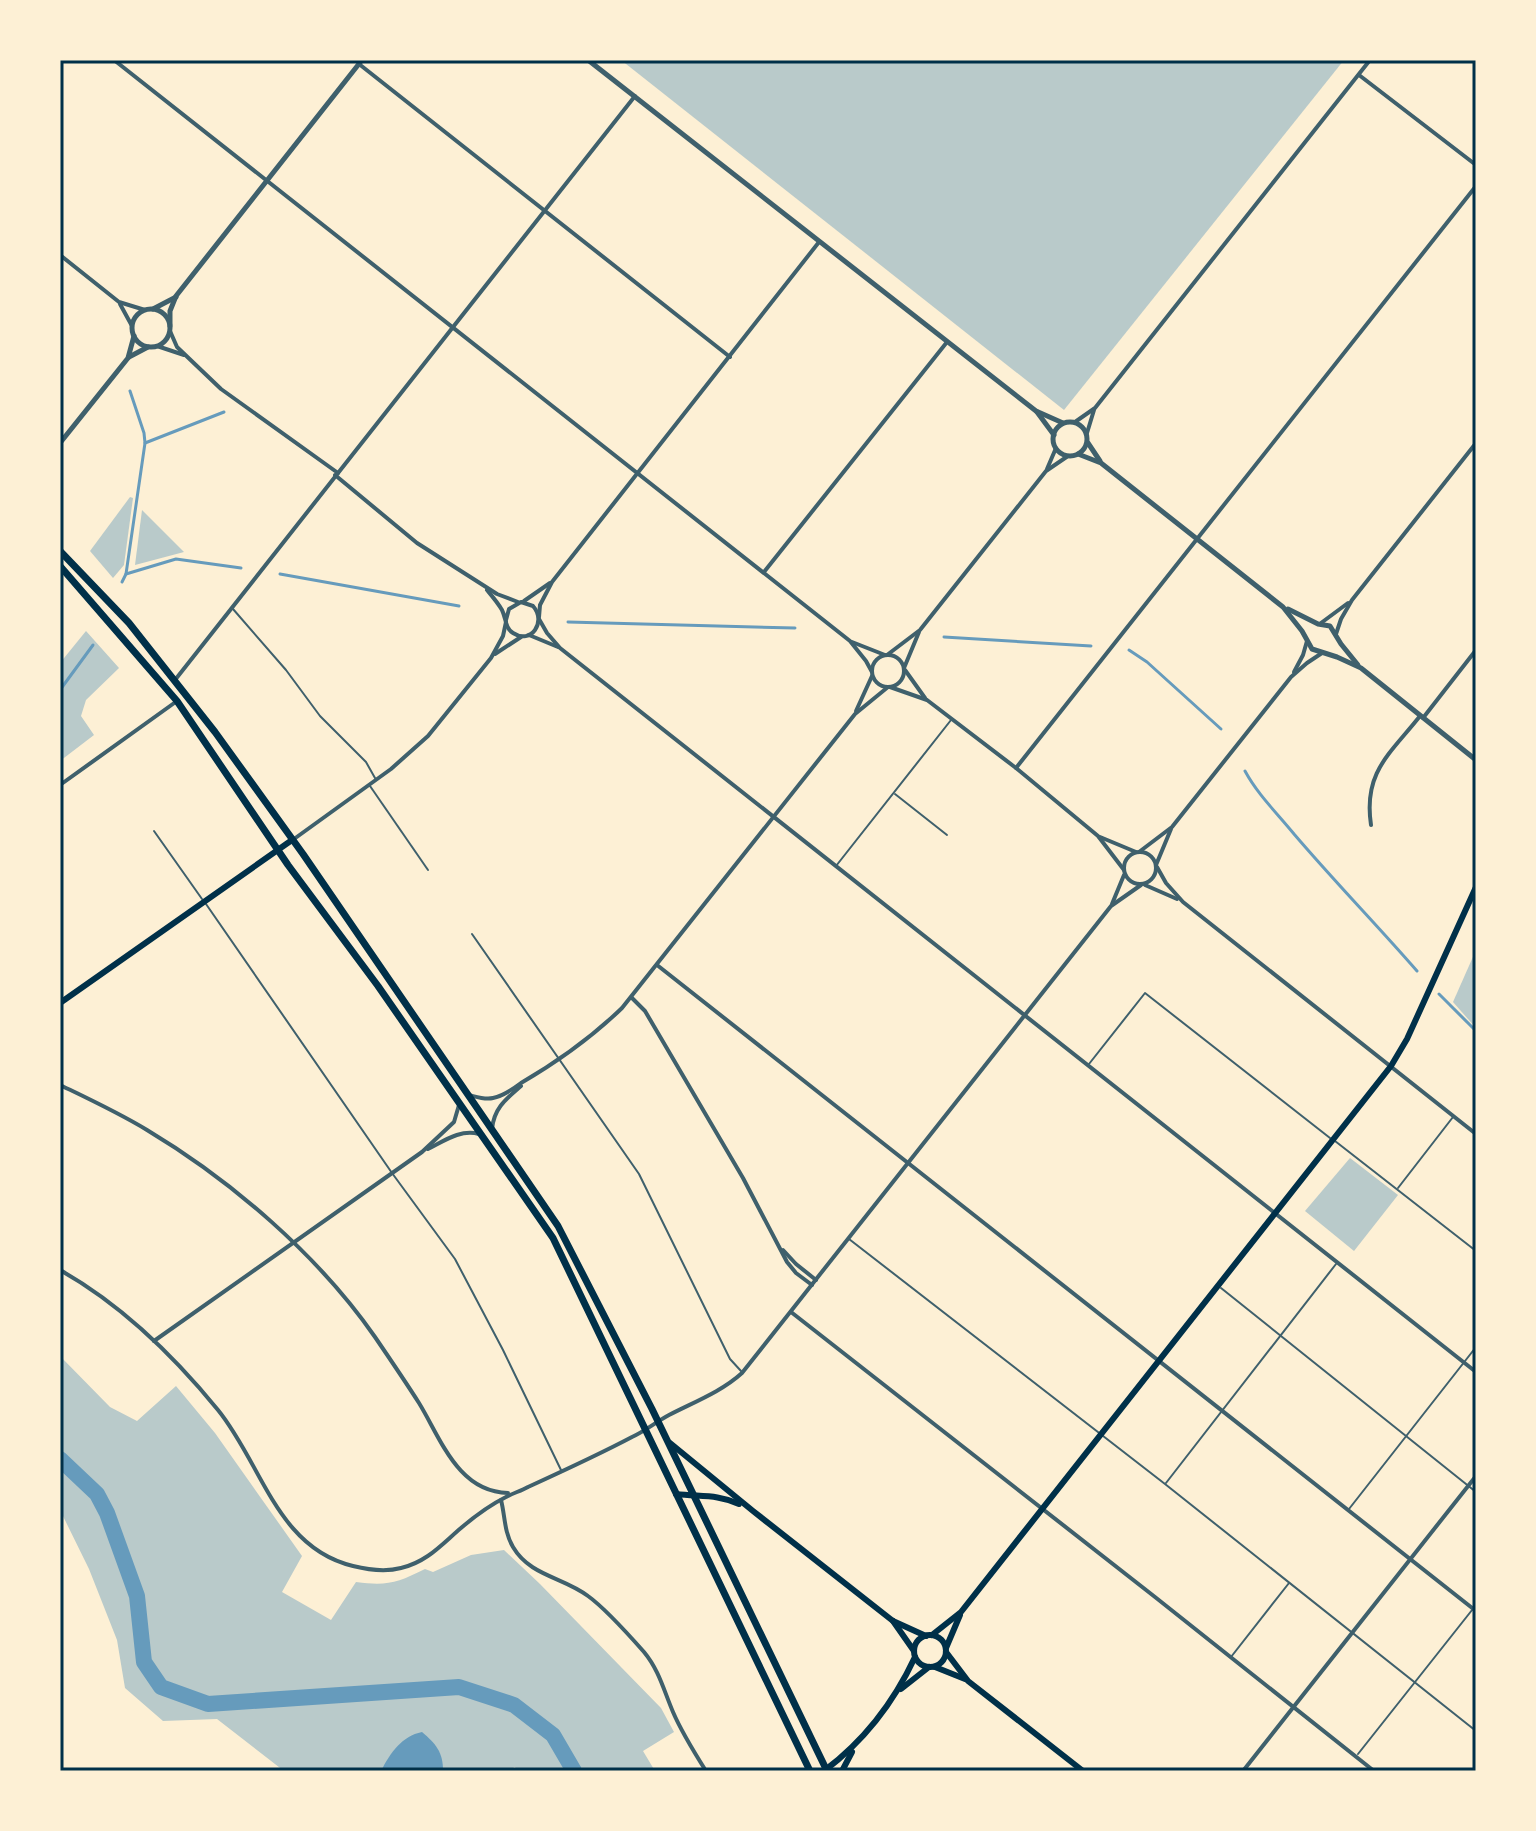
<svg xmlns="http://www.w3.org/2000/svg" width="1536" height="1831" viewBox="0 0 1536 1831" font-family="'Open Sans',sans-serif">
	<rect width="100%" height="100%" fill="#fdf0d5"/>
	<g fill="#b9caca">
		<polygon points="621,60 1344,60 1064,410"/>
		<polygon points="130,497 133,498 124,565 113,578 90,551"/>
		<polygon points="142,510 184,552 135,565"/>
		<polygon points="86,631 119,668 86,700 81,716 94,735 60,761 60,663"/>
		<polygon points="1476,950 1476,1028 1453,1002"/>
		<polygon points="1350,1158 1398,1195 1354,1251 1305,1211"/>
		<path d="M60 1356 110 1407 137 1421 176 1386 215 1433 302 1556 282 1592 331 1620 356 1582C387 1586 397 1583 425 1569L433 1572 471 1555 504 1550 540 1584 661 1708 674 1732 643 1751 655 1771H522L514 1767 512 1771H284L217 1719 163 1721 125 1688 117 1640 89 1569 60 1510Z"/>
	</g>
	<path fill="#669bbc" d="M422 1732C436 1744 443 1752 443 1771H381C390 1753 402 1736 422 1732Z"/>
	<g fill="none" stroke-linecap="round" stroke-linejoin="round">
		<g stroke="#669bbc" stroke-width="3">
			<polyline points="145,443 224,412"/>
			<polyline points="126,574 145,443 144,433 130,391"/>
			<polyline points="280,574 459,606"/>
			<polyline points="122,582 126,574 176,559 241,568"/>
			<polyline points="568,622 795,628"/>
			<polyline points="944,637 1091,646"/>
			<polyline points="1129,650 1147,662 1221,729"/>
			<polyline points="60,690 93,645"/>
			<path d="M1245 771C1258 795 1277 813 1294 834 1334 881 1377 925 1417 971"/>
			<polyline points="1439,994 1476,1031"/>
		</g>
		<polyline stroke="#669bbc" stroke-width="16" points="60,1459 97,1494 107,1513 137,1596 144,1662 161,1687 208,1704 459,1687 514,1705 553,1735 574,1771"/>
		<g stroke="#3f606c" stroke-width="2">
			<polyline points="233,609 286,670 320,716 366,762 375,778"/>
			<polyline points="370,786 428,870"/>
			<polyline points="895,794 947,835"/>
			<polyline points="154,831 202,899"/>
			<polyline points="836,866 951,720"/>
			<polyline points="206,904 392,1173 455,1259 503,1350 561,1470"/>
			<polyline points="472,934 639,1174 730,1359 741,1371"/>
			<polyline points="1089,1064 1145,993 1330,1138"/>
			<polyline points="1335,1141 1476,1251"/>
			<polyline points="1398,1188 1453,1117"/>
			<polyline points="849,1239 1165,1484 1476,1731"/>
			<polyline points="1221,1288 1476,1492"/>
			<polyline points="1166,1483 1336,1264"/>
			<polyline points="1349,1509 1476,1347"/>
			<polyline points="1231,1657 1289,1583"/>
			<polyline points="1358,1754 1476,1605"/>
		</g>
		<g stroke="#3f606c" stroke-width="4">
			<polyline points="114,60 850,641 866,661 872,672"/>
			<polyline points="359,64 730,357"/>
			<polyline points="1359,75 1476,165"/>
			<polyline points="60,255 119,302 145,310"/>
			<polyline points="120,304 132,326"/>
			<polyline points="170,331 177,347 221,389 338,473"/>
			<polyline points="157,346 184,355"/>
			<polyline points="1075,422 1095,408 1370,60"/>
			<polyline points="1087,433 1094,410"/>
			<polyline points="1047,469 1056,448"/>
			<polyline points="335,475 417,543 497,594 518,602"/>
			<polyline points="764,572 947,342"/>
			<path d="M487 590C492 596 498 603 502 610 506 618 505 628 513 633 531 645 547 622 533 606L521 602 509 609 506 620"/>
			<polyline points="524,601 550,583"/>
			<polyline points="539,617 540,605 552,582 819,242"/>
			<polyline points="539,619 547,633 560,648 1476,1372"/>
			<polyline points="1321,623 1348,603"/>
			<polyline points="1336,634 1341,619 1352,600 1476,443"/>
			<polyline points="529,635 558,647"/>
			<polyline points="852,642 885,655"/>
			<polyline points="495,654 521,637"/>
			<circle cx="888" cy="671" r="16"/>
			<polyline points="887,655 920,630 1046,471 1068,456"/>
			<polyline points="904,668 919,632"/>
			<polyline points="905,670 925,698"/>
			<polyline points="1294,672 1303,655 1307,641"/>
			<polyline points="175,680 635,96"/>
			<polyline points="890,687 927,700 1016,768 1098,836 1124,870"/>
			<polyline points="856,711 872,676"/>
			<polyline points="1423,718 1476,650"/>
			<polyline points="1016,768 1476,186"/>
			<polyline points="60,785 177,701"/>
			<path d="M1371 825C1363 772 1390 754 1420 716"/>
			<polyline points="1100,837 1136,852"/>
			<polyline points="294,839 391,769 428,736 491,658 503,636 506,622"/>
			<circle cx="1140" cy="868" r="16"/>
			<polyline points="1139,852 1172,827 1291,677 1307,663 1322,653"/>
			<polyline points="1156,865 1171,829"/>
			<polyline points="1157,867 1166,883 1183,902 1476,1134"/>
			<polyline points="1145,885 1177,899"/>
			<polyline points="1112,904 1124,875"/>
			<polyline points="657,965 1476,1611"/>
			<polyline points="632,998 645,1011 743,1178 787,1262 796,1273 812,1285"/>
			<path d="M60 1085C89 1099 119 1113 147 1130 232 1181 318 1255 375 1337 390 1359 405 1381 419 1403 441 1439 458 1492 508 1493"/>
			<path d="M469 1095C477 1097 485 1100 493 1098 503 1096 513 1089 521 1083 557 1062 592 1037 622 1008L855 714 888 687"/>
			<path d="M492 1129C494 1108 506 1099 521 1086"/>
			<path d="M428 1149C444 1141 460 1129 479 1134"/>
			<polyline points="783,1250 796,1264 816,1280"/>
			<path d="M60 1270C122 1305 174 1356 218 1410 262 1464 277 1548 353 1566 369 1570 386 1572 401 1568 427 1562 442 1544 461 1528 475 1516 490 1505 506 1497 513 1493 521 1491 528 1487 563 1471 598 1455 632 1437 645 1431 656 1422 669 1415 694 1402 721 1392 742 1373L1111 906 1141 885"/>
			<polyline points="791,1312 1155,1597 1374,1771"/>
			<polyline points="154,1341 422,1152 454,1122 459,1105"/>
			<path d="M501 1500C505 1515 504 1532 513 1547 530 1576 563 1577 588 1596 606 1609 629 1635 644 1652 659 1670 664 1691 673 1712 682 1733 694 1752 706 1771"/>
			<polyline points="1243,1771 1476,1476"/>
		</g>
		<g stroke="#3f606c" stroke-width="5">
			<polyline points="588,60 1036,411 1063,423"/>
			<polyline points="153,309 176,297"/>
			<circle cx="151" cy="328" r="19"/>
			<polyline points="170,326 170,311 176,296 362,60"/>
			<polyline points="129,357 148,347"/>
			<polyline points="1037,412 1054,435"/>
			<circle cx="1070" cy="439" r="17"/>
			<polyline points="60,443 128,358 134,336"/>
			<polyline points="1088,443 1100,461"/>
			<polyline points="1078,454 1101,463 1283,607 1302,631 1312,649 1337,657 1361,668 1476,760"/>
			<polyline points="1288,609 1318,624 1330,626 1341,644 1358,665"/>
		</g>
		<g stroke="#003049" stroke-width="6">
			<polyline points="60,1003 292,840"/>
			<polyline points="670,1443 753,1511 893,1621 926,1636"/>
			<path d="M676 1494C700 1497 717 1494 739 1504"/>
			<polyline points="893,1621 914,1651"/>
			<polyline points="932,1635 961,1612 1391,1066 1407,1039 1476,887"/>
			<circle cx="930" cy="1651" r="16"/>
			<polyline points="946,1648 960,1615"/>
			<polyline points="946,1652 968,1681 1083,1771"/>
			<polyline points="935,1667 965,1679"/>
			<polyline points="901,1689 929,1667"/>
			<path d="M824 1771C864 1741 894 1702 915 1657"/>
			<polyline points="842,1771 852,1752"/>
		</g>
		<g stroke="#003049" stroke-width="7">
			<polyline points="60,551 129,623 215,732 303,854 558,1226 652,1409 827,1771"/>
			<polyline points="60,566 177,701 288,865 378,986 553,1238 810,1771"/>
		</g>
	</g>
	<rect width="1536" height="1831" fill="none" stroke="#fdf0d5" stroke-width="124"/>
	<rect x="62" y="62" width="1412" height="1707" fill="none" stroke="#003049" stroke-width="3"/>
</svg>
